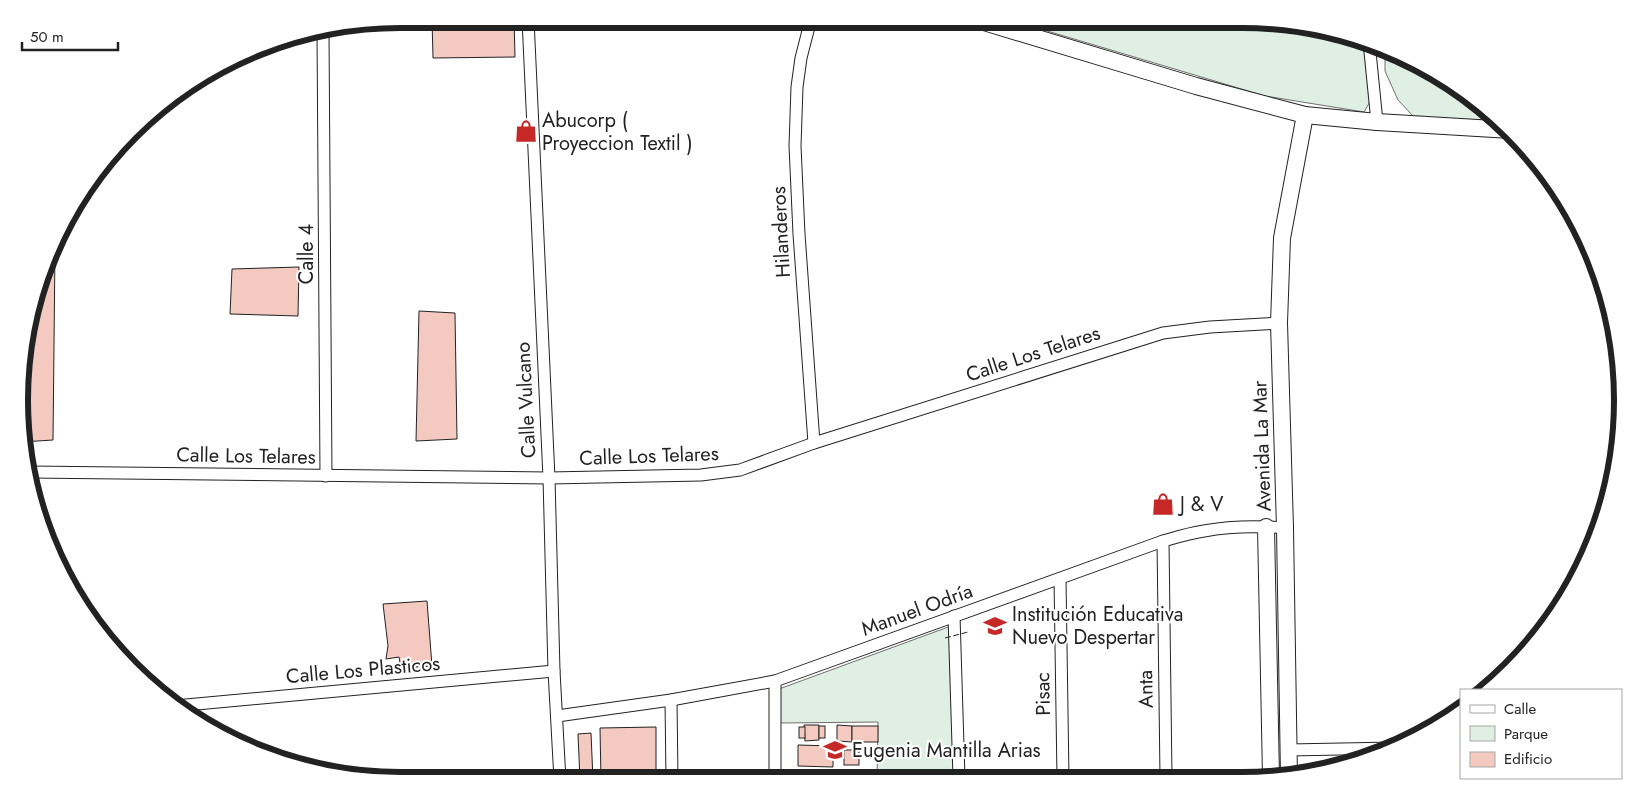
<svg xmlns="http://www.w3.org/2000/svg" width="1642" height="799" viewBox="0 0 1642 799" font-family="Jost,sans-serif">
	<rect width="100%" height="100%" fill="#fff"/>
	<g fill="#e0efe3" stroke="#6f6f6f">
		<polygon points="1007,19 1243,19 1317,26 1367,41 1372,98 1364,112 1265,96"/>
		<polygon points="1385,47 1454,83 1500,121 1414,117 1398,100 1385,71"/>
		<polygon points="951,626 954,778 877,778 878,722 780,723 779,689"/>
	</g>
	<g fill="#f3c9c0" stroke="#222">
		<polygon points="432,19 514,19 515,57 433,58"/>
		<polygon points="55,249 53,440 22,442 26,325"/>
		<polygon points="299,267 298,316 230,314 232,269"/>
		<polygon points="419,311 455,313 457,439 416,441"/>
		<polygon points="427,601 432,666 401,668 399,657 386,659 388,646 383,604"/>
		<polygon points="804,725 819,725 819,740 805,741"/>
		<polygon points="837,725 852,726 852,742 837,741"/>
		<rect x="819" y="726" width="6" height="12"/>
		<rect x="852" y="726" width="26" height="16"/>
		<polygon points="656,727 656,779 601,780 600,728"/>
		<rect x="799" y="727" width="6" height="11"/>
		<polygon points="591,733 593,780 580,780 578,734"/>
		<polygon points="798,745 833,746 833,767 798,766"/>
		<rect x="844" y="750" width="15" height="15"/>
		<polygon points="798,772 814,773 814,779 798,779"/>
		<rect x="814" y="773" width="7" height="6"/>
		<rect x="821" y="773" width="15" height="6"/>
		<rect x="836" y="773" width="17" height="6"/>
		<rect x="853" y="773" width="8" height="6"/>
		<polygon points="861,773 877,774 877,778 861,779"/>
	</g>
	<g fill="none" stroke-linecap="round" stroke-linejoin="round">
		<defs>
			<g id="street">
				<polyline points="528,19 549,478 554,671 560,780"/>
				<polyline points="811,19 801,58 797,87 795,146 799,234 814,443"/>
				<polyline points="323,31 326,476"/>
				<polyline points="1369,42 1377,122"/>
				<polyline points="29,472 549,478 701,475 740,470 814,443 1163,333 1210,327 1279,323"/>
				<polyline points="1163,541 1166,777"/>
				<polyline points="1060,579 1063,778"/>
				<polyline points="954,616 959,778"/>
				<polyline points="775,681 775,779"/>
				<polyline points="671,700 672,779"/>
				<polyline points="175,706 554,671"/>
				<path d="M557 716 671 700 775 681 1163 541C1177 537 1190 533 1204 531 1231 526 1259 526 1285 528"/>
				<polyline points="1289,750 1394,748"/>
			</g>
			<g id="secondary">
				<polyline points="974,19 1196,86 1305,115 1377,122 1511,130"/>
				<polyline points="1266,527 1271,777"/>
				<polyline points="1289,777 1285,528 1279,323 1282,238 1305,115"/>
			</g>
		</defs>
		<use href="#street" stroke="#222" stroke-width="13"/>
		<use href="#secondary" stroke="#222" stroke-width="18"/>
		<use href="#street" stroke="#fff" stroke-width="11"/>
		<use href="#secondary" stroke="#fff" stroke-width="16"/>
		<polyline stroke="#222" stroke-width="1" stroke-dasharray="6 2.5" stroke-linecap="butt" points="945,638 968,632"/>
	</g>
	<defs>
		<symbol id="shop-bare" viewBox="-9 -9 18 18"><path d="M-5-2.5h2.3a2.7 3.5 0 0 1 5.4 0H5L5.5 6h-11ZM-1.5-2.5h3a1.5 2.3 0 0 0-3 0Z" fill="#c62828" stroke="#fff" stroke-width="2.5" paint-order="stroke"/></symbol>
		<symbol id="school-bare" viewBox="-9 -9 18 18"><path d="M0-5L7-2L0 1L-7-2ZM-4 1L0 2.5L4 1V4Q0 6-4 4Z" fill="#c62828" stroke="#fff" stroke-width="2.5" paint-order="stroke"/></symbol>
	</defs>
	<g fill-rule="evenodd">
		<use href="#shop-bare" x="510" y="115" width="32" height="32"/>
		<use href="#shop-bare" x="1147" y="488" width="32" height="32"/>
		<use href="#school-bare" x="979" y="610" width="32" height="32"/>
		<use href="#school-bare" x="819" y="734" width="32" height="32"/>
	</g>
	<g text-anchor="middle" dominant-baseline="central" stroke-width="4" stroke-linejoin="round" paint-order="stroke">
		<g font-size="20" fill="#222" stroke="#fff" text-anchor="start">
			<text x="542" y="120">Abucorp (<tspan x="542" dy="23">Proyeccion Textil )</tspan></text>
			<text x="1180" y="504">J &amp; V</text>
			<text x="1012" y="614">Institución Educativa<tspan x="1012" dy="23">Nuevo Despertar</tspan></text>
			<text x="852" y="750">Eugenia Mantilla Arias</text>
		</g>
		<g font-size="20" fill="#222" stroke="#fff">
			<text transform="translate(781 232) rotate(-93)">Hilanderos</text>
			<text transform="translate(306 254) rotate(-90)">Calle 4</text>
			<text transform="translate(1033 354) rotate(-18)">Calle Los Telares</text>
			<text transform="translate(526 400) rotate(-93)">Calle Vulcano</text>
			<text transform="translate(1262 446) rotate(-92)">Avenida La Mar</text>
			<text transform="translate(246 456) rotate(1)">Calle Los Telares</text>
			<text transform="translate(649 456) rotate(-2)">Calle Los Telares</text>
			<text transform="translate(917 610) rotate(-20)">Manuel Odría</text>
			<text transform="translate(363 670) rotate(-5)">Calle Los Plasticos</text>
			<text transform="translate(1146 689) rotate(-91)">Anta</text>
			<text transform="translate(1043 694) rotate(-91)">Pisac</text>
		</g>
	</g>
	<path d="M0 0H1642V799H0ZM400 28H1242A372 372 0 0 1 1614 400V400A372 372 0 0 1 1242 772H400A372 372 0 0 1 28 400V400A372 372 0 0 1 400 28Z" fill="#fff" fill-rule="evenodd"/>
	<path fill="none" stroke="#222" stroke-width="6" d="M400 28H1242A372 372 0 0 1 1614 400V400A372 372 0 0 1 1242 772H400A372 372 0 0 1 28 400V400A372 372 0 0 1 400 28Z"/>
	<rect x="1460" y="689" width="162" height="90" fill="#ffffff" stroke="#a7a7a7"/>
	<rect x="1470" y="705" width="25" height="8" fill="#ffffff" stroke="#a7a7a7"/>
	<text x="1504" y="714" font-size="15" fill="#222222">Calle</text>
	<rect x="1470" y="726" width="25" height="15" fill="#e0efe3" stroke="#a7a7a7"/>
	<text x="1504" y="739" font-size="15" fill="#222222">Parque</text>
	<rect x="1470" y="752" width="25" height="15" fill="#f3c9c0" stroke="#a7a7a7"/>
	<text x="1504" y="764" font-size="15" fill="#222222">Edificio</text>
	<path d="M22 42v8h96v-8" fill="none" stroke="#222222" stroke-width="2.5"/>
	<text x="30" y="42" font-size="15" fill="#222222" stroke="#ffffff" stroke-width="4" paint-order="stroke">50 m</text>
</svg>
